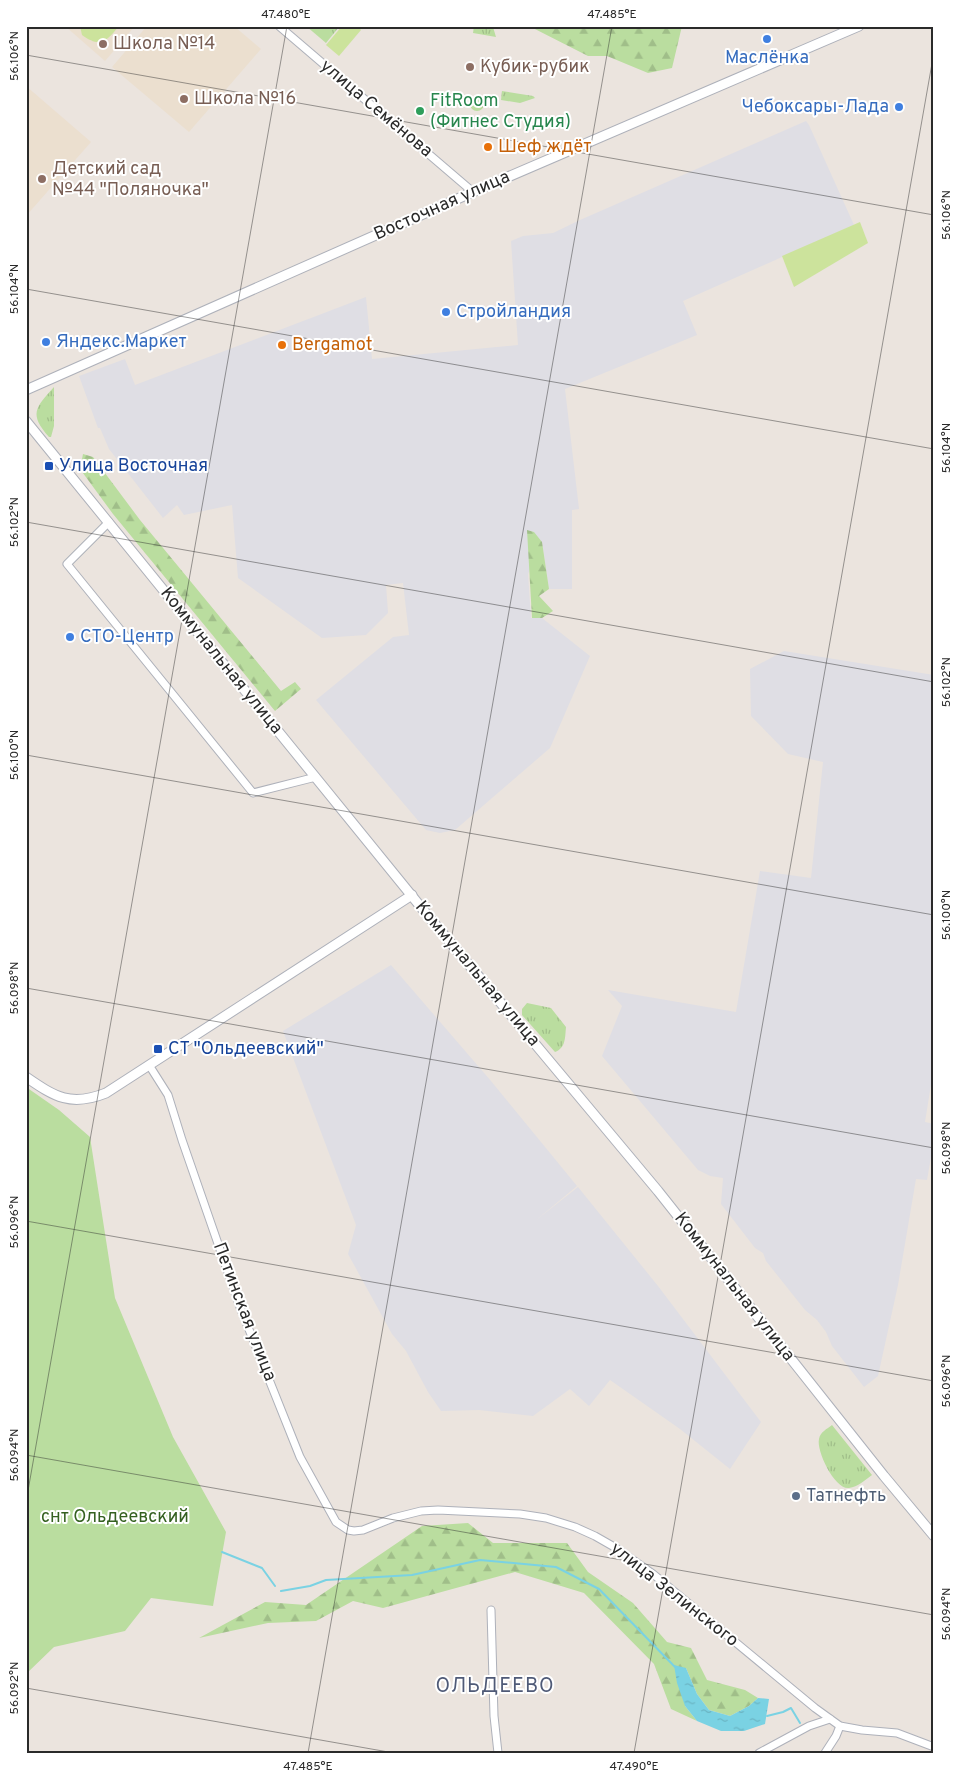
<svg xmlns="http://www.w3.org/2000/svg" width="960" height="1779" viewBox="0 0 960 1779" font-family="Overpass,sans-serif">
	<defs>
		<pattern id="grass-tufts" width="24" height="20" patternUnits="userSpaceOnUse" patternTransform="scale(1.25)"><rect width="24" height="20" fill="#badd9f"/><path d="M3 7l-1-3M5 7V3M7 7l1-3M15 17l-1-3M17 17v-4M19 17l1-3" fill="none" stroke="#a0be89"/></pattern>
		<pattern id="forest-firs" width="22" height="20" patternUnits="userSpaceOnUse" patternTransform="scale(1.25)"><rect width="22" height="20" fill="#badd9f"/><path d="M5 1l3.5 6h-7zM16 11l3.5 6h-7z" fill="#a0be89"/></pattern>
		<pattern id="water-ripples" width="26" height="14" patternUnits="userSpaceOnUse" patternTransform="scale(1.25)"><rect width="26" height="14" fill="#7ad2e3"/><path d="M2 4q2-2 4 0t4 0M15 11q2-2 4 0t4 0" fill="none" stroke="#6ab4c3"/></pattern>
	</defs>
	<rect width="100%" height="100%" fill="#ebe4de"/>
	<g fill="#dfdee4">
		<polygon points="806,121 809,125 854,225 683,301 697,335 565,389 579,509 572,510 572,589 549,589 542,542 528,574 531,618 542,618 590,656 550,748 455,830 440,833 426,830 316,700 393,637 409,635 403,583 386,585 388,613 366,635 322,638 238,578 232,505 184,515 177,505 163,518 109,449 100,428 98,428 79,376 125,359 135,385 366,297 372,359 518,345 511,241 523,236 553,233 580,220"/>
		<polygon points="784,651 934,675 934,1066 925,1122 934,1124 934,1140 927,1180 916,1179 898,1285 878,1376 864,1387 832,1346 826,1332 817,1320 805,1310 766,1261 763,1253 755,1248 721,1204 723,1178 710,1176 698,1170 602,1056 622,1006 608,990 736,1012 760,871 811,878 823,762 788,754 751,716 750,669"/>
		<polygon points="391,965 491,1081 577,1186 535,1221 578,1187 658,1286 761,1422 730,1469 680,1429 610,1380 589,1406 570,1389 533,1416 479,1410 441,1411 428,1392 406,1351 392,1334 348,1254 356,1225 283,1031"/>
	</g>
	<g fill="#ebdfcf">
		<polygon points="65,26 135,26 105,61"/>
		<polygon points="147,26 234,26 261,49 189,132 112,67"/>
		<polygon points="26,86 91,142 26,216"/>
	</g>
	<g fill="url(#grass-tufts)">
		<polygon points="306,26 337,26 339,27 326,43"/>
		<polygon points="474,26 493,27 496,37 473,33"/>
		<polygon points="502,91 533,96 535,98 520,103 501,100"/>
		<circle cx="461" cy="101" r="5.5"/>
		<circle cx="477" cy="104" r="7"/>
		<path d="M54 387V426L51 437H49C29 414 35 408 54 387Z"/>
		<path d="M527 1003 551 1008 566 1027C565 1037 566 1048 555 1052L522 1015V1009Z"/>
		<path d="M832 1425 872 1475C865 1480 858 1487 849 1488 835 1490 816 1451 819 1439 820 1432 827 1429 832 1425Z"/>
	</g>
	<g fill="url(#forest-firs)">
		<polygon points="529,26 682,26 672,68 648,73 607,56 588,56"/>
		<polygon points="83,454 93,457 140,520 281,691 295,682 301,689 275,711 113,514 80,469"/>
		<polygon points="527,530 534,532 542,542 549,589 539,596 553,611 542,618 532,618"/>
		<polygon points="468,1523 493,1543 567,1543 588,1572 633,1603 667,1642 691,1648 707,1680 745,1690 758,1698 749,1706 730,1716 709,1710 697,1694 686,1668 685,1706 697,1721 671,1709 654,1664 584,1593 515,1572 383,1608 353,1601 316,1621 268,1623 199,1638 265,1602 306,1605 422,1526"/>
	</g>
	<polygon fill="#badd9f" points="26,1087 59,1110 90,1137 115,1298 173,1437 226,1532 213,1606 151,1598 125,1631 54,1647 26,1674"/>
	<g fill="#cce39c">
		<path d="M80 26H119C106 42 100 48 82 35Z"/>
		<polygon points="342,26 357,26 361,30 339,56 326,45"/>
		<polygon points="860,222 868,243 794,287 782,256"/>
	</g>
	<polygon fill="url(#water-ripples)" points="674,1665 686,1668 697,1694 709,1710 730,1716 749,1706 758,1698 769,1699 765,1724 744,1731 721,1731 697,1721 685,1706 677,1683"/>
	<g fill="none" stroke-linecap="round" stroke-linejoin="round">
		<g stroke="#7ad2e3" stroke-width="2">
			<polyline points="222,1552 262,1568 275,1586"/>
			<polyline points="281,1591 310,1586 326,1580 412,1575 480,1560 556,1567 599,1589 675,1667"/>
			<polyline points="767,1716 783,1712 791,1708 800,1723"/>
		</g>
		<defs>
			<g id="street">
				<polyline points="279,26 473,192"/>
				<polyline points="109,522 67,564 253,793 316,777"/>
				<polyline points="149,1065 168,1095 182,1140 240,1307 300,1457 336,1522 348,1530 354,1531 363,1530 393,1518 421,1511 438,1510 520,1514 546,1518 575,1527 595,1536 616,1548 653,1574 815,1708 840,1726 862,1730 897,1733 934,1747"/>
				<polyline points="491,1610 494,1716 498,1753"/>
				<polyline points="759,1753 809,1726 830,1719"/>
				<polyline points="825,1753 836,1736 840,1726"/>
			</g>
			<g id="secondary">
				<polyline points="26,390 473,192 859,26"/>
				<polyline points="26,421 429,917 658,1191 884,1476 934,1536"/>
				<path d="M26 1077C55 1097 71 1107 106 1093L412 895"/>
			</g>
		</defs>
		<use href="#street" stroke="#aeb1ba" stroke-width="9"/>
		<use href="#secondary" stroke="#aeb1ba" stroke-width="11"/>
		<use href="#street" stroke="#fff" stroke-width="7"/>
		<use href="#secondary" stroke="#fff" stroke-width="9"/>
	</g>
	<path fill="none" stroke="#2a2a2a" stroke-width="1" stroke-opacity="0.45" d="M26 55 934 215M26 289 934 449M26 522 934 682M26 755 934 915M26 988 934 1148M26 1221 934 1381M26 1455 934 1615M26 1502 287 26M26 1688 394 1753M308 1753 612 26M634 1753 934 52"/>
	<g fill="#3f7fe0" stroke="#fff" stroke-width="2">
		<circle cx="767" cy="39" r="5"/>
		<circle cx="899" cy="107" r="5"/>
		<circle cx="446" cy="312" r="5"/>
		<circle cx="46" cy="342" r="5"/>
		<circle cx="70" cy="637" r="5"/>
	</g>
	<g fill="#8d6e63" stroke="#fff" stroke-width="2">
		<circle cx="103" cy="44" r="5"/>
		<circle cx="470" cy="67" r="5"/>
		<circle cx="184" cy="99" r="5"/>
		<circle cx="42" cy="179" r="5"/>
	</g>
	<circle fill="#2e9e5b" stroke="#fff" stroke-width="2" cx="420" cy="111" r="5"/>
	<g fill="#e8710a" stroke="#fff" stroke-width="2">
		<circle cx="488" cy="147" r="5"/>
		<circle cx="282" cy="345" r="5"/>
	</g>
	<g fill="#1a4fb4" stroke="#fff" stroke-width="2">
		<rect x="44" y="461" width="10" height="10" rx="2.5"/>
		<rect x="153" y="1044" width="10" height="10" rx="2.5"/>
	</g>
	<circle fill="#5c6f8a" stroke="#fff" stroke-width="2" cx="796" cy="1496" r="5"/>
	<g text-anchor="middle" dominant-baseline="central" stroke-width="4" stroke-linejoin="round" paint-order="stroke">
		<g font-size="18" fill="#785e54" stroke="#fff" text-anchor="start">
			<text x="113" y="44">Школа №14</text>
			<text x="480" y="67">Кубик-рубик</text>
			<text x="194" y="99">Школа №16</text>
			<text x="52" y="169">Детский сад<tspan x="52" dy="21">№44 "Поляночка"</tspan></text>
		</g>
		<g font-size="18" fill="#366cbe" stroke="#fff" text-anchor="start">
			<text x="767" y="58" text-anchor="middle">Маслёнка</text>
			<text x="889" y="107" text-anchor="end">Чебоксары-Лада</text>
			<text x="456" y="312">Стройландия</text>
			<text x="56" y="342">Яндекс.Маркет</text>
			<text x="80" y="637">СТО-Центр</text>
		</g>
		<g font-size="18" fill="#27864d" stroke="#fff" text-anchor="start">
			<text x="430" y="101">FitRoom<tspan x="430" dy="21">(Фитнес Студия)</tspan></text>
		</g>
		<g font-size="18" fill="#2a2a2a" stroke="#fff">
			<text transform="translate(376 109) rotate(40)">улица Семёнова</text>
			<text transform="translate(442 206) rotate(-24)">Восточная улица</text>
			<text transform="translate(221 661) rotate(51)">Коммунальная улица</text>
			<text transform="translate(477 974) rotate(50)">Коммунальная улица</text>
			<text transform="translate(734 1287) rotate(52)">Коммунальная улица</text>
			<text transform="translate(244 1312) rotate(69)">Петинская улица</text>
			<text transform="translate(674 1595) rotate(38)">улица Зелинского</text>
		</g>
		<g font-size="18" fill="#c56008" stroke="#fff" text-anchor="start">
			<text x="498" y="147">Шеф ждёт</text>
			<text x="292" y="345">Bergamot</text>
		</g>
		<g font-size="18" fill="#164399" stroke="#fff" text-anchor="start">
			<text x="59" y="466">Улица Восточная</text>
			<text x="168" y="1049">СТ "Ольдеевский"</text>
		</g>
		<g font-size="18" fill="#4e5e75" stroke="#fff" text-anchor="start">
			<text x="806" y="1496">Татнефть</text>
		</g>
		<g font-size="18" fill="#356121" stroke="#fff">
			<text x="115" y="1517">снт Ольдеевский</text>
		</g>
		<g font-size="20" letter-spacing="1" fill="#4f5a77" stroke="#fff">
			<text x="495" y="1687">ОЛЬДЕЕВО</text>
		</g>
	</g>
	<rect width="960" height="1779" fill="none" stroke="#ffffff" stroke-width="55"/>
	<rect x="28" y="28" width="904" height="1724" fill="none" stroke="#2a2a2a" stroke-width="2"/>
	<g font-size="12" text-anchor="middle" fill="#2a2a2a">
		<text x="286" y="18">47.480°E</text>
		<text x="612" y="18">47.485°E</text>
		<text transform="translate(14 56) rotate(-90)" y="4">56.106°N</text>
		<text transform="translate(946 215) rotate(-90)" y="4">56.106°N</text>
		<text transform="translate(14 289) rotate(-90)" y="4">56.104°N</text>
		<text transform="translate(946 448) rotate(-90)" y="4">56.104°N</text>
		<text transform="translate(14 522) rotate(-90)" y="4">56.102°N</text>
		<text transform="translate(946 682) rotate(-90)" y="4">56.102°N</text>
		<text transform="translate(14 755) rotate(-90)" y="4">56.100°N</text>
		<text transform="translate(946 915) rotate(-90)" y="4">56.100°N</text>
		<text transform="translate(14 988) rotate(-90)" y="4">56.098°N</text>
		<text transform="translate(946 1148) rotate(-90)" y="4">56.098°N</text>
		<text transform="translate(14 1222) rotate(-90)" y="4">56.096°N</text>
		<text transform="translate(946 1381) rotate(-90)" y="4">56.096°N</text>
		<text transform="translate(14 1455) rotate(-90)" y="4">56.094°N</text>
		<text transform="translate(946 1614) rotate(-90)" y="4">56.094°N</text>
		<text transform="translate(14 1688) rotate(-90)" y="4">56.092°N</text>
		<text x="308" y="1770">47.485°E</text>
		<text x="634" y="1770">47.490°E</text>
	</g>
</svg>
